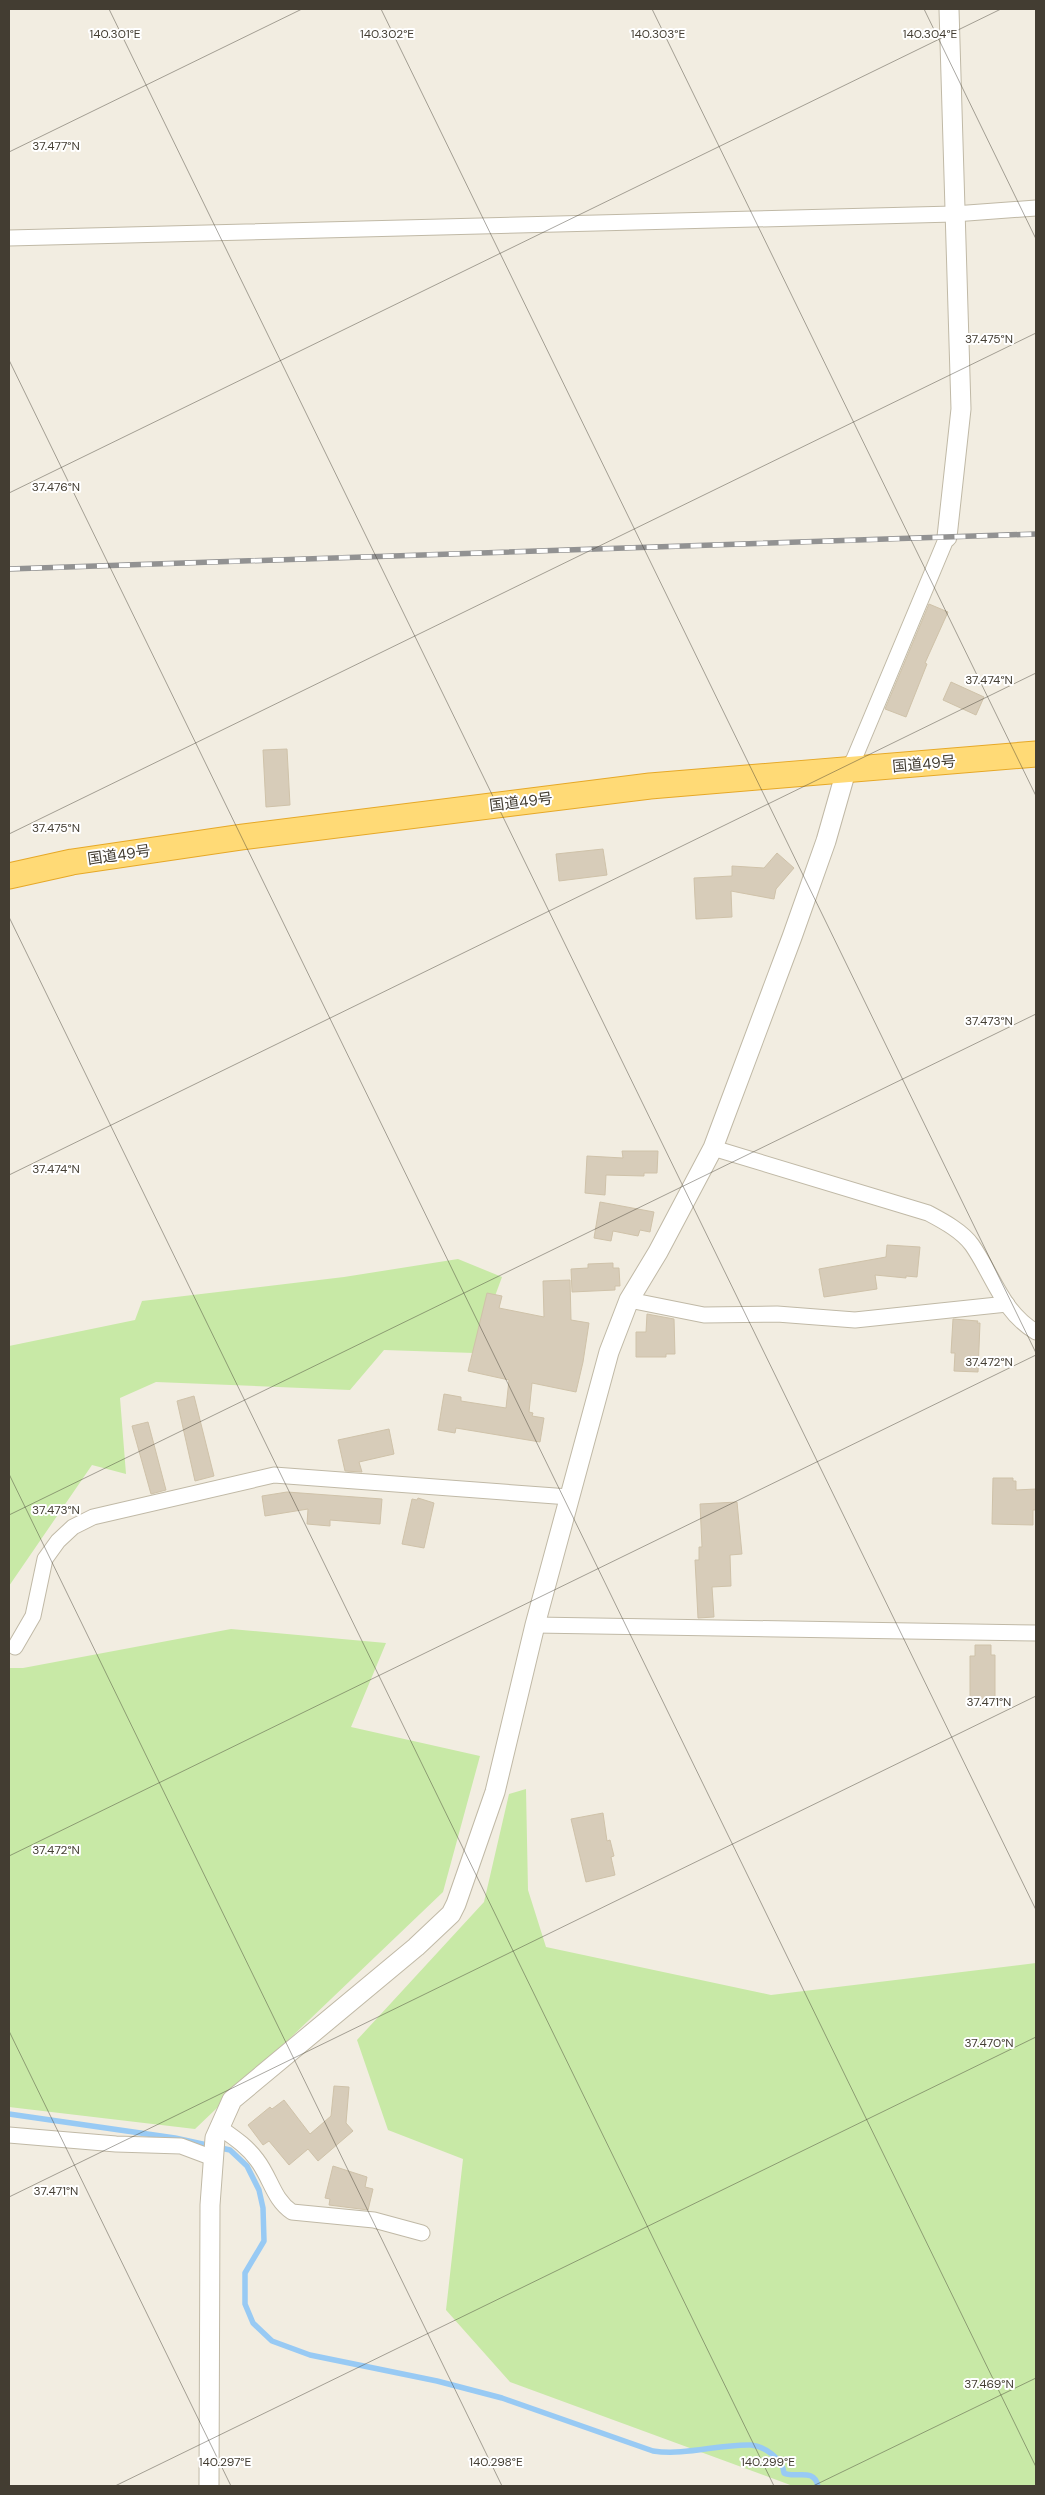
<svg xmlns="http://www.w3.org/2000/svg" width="1045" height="2495" viewBox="0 0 1045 2495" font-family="'DM Sans','Noto Sans JP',sans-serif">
	<rect width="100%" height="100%" fill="#f2ede1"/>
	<g fill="#c8e9a6">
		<polygon points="458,1259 502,1277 474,1353 384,1350 350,1390 156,1382 120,1398 126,1474 92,1465 9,1586 9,1346 135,1320 142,1301 344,1277"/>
		<polygon points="231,1629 386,1643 351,1727 480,1756 443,1892 195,2129 9,2107 9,1668 23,1668"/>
		<polygon points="526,1789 528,1890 546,1947 771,1995 1036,1963 1036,2486 793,2486 510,2382 446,2310 463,2159 388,2130 357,2040 484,1902 509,1794"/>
	</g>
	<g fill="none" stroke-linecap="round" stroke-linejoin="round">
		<path stroke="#98caf4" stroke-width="5.5" d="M9 2114 175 2138 230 2150 247 2166 259 2190 263 2208 264 2241 245 2273V2304L253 2323 272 2341 310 2355 437 2381 502 2398 653 2451C686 2456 718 2444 751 2445 764 2446 783 2459 784 2473 795 2479 814 2467 818 2486"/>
	</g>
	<g fill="#d7ccb9" stroke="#cfc2a9">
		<polygon points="929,604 948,612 925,663 927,664 906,717 885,709"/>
		<polygon points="951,682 984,697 976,715 943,700"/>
		<polygon points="287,749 290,805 266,807 263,750"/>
		<polygon points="603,849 607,875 559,881 556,854"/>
		<polygon points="777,853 794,868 776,889 774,899 731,891 732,917 696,919 694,878 732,876 732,866 764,868"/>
		<polygon points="622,1151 658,1151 657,1173 644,1173 644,1176 606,1175 605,1195 585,1193 587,1156 623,1158"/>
		<polygon points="600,1202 654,1212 650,1232 640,1230 638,1236 613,1231 611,1241 594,1238"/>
		<polygon points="887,1245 920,1247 917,1277 906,1276 906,1278 875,1275 877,1289 824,1297 819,1269 886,1257"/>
		<polygon points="613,1263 613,1268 619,1268 620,1286 615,1286 615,1290 572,1292 571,1269 588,1268 588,1264"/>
		<polygon points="570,1280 571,1320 589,1323 583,1362 576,1392 532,1383 529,1412 533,1413 532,1416 544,1418 540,1442 456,1428 455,1433 438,1430 444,1394 461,1397 461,1401 506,1408 509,1380 468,1371 487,1293 502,1296 499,1308 544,1317 543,1281"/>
		<polygon points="647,1314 674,1319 675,1354 666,1354 666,1357 636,1357 636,1332 646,1332"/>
		<polygon points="953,1319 978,1321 977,1323 980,1323 978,1372 954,1371 955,1353 951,1353"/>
		<polygon points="194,1396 214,1476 195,1481 177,1401"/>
		<polygon points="148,1422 166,1490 151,1494 132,1426"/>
		<polygon points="389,1429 394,1454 359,1462 362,1472 345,1471 338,1440"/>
		<polygon points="993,1478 1013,1478 1013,1481 1016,1481 1016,1490 1036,1489 1036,1510 1033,1510 1033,1525 992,1524"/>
		<polygon points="287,1492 382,1499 380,1524 330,1520 330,1526 307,1524 308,1509 265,1516 262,1496"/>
		<polygon points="418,1498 434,1503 424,1548 402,1544 412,1499 417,1500"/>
		<polygon points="737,1502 742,1554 730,1555 731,1586 712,1587 714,1617 698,1618 695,1560 699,1560 699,1547 702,1547 700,1504"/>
		<polygon points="975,1645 991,1645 991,1655 995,1655 995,1699 970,1699 970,1656 975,1656"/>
		<polygon points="603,1813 607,1841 610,1840 614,1856 611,1857 615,1875 586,1882 571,1819"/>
		<polygon points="334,2086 349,2087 346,2123 353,2131 318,2161 308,2149 289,2165 269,2141 263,2145 248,2125 270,2107 272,2109 284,2100 310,2134 331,2116"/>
		<polygon points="333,2166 367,2177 365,2187 373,2189 368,2210 329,2205 330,2199 325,2198"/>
	</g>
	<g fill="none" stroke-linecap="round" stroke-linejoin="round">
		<defs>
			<g id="minor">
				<polyline points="9,238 954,214 1036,208"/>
				<polyline points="846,771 854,759 947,537"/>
				<path d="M713 1148 928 1213C943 1221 962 1231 972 1245 993 1275 1002 1312 1036 1332"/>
				<polyline points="629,1300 704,1315 777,1314 855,1320 1007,1304"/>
				<polyline points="535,1625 1036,1633"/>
				<polyline points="15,1647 33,1616 45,1559 58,1541 73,1527 93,1517 274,1475 569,1497"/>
				<path d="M219 2127C233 2137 247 2146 257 2160 271 2178 273 2199 292 2212L374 2220 422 2233"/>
				<polyline points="9,2135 116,2144 181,2146 213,2158"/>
			</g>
			<g id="tertiary">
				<polyline points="947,537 961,409 949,9"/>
				<polyline points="209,2486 210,2205 215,2138 232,2100 416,1947 451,1914 456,1904 495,1792 535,1625 609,1352 629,1300 658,1252 713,1148 792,937 826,841 846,771"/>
			</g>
			<polyline id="trunk" points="9,876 72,862 242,837 650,786 1036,754"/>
		</defs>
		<use href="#minor" stroke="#c0b9a6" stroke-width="17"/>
		<use href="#tertiary" stroke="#c0b9a6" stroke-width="21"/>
		<use href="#trunk" stroke="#e6a827" stroke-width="27"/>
		<use href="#minor" stroke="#fff" stroke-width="15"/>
		<use href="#tertiary" stroke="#fff" stroke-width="19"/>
		<use href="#trunk" stroke="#ffda76" stroke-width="25"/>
		<defs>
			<polyline id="rail" points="9,569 1036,534"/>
		</defs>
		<use href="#rail" stroke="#929292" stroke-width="5.5"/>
		<use href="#rail" stroke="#fff" stroke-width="4" stroke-dasharray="11" stroke-linecap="butt"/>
	</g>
	<path fill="none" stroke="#433d32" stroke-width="1" stroke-opacity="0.45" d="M109 9 1036 1910M381 9 1036 1353M652 9 1036 796M924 9 1036 239M9 152 302 9M9 360 1036 2467M9 493 1001 9M9 834 1036 333M9 917 774 2486M9 1175 1036 673M9 1474 502 2486M9 1515 1036 1014M9 1856 1036 1355M9 2031 231 2486M9 2197 1036 1696M115 2486 1036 2037M813 2486 1036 2378"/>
	<g text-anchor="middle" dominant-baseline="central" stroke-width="4" stroke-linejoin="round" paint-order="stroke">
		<g font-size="15" fill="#433d32" stroke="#fff">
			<text transform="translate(924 764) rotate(-5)">国道49号</text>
			<text transform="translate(521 802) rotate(-7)">国道49号</text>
			<text transform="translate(119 855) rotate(-8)">国道49号</text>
		</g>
	</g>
	<g font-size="12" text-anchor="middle" fill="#433d32" stroke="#fff" stroke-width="4" stroke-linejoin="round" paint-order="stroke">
		<text x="387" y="38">140.302°E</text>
		<text x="658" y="38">140.303°E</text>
		<text x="930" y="38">140.304°E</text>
		<text x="115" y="38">140.301°E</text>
		<text x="56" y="150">37.477°N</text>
		<text x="989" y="343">37.475°N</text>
		<text x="56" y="491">37.476°N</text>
		<text x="989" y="684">37.474°N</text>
		<text x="56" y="832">37.475°N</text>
		<text x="989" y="1025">37.473°N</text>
		<text x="56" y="1173">37.474°N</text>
		<text x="989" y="1366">37.472°N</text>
		<text x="56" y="1514">37.473°N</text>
		<text x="989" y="1706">37.471°N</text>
		<text x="56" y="1854">37.472°N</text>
		<text x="989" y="2047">37.470°N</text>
		<text x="56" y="2195">37.471°N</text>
		<text x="989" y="2388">37.469°N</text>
		<text x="225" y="2466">140.297°E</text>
		<text x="496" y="2466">140.298°E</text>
		<text x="768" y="2466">140.299°E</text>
	</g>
	<rect width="1045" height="2495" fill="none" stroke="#433d32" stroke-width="20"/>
</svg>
